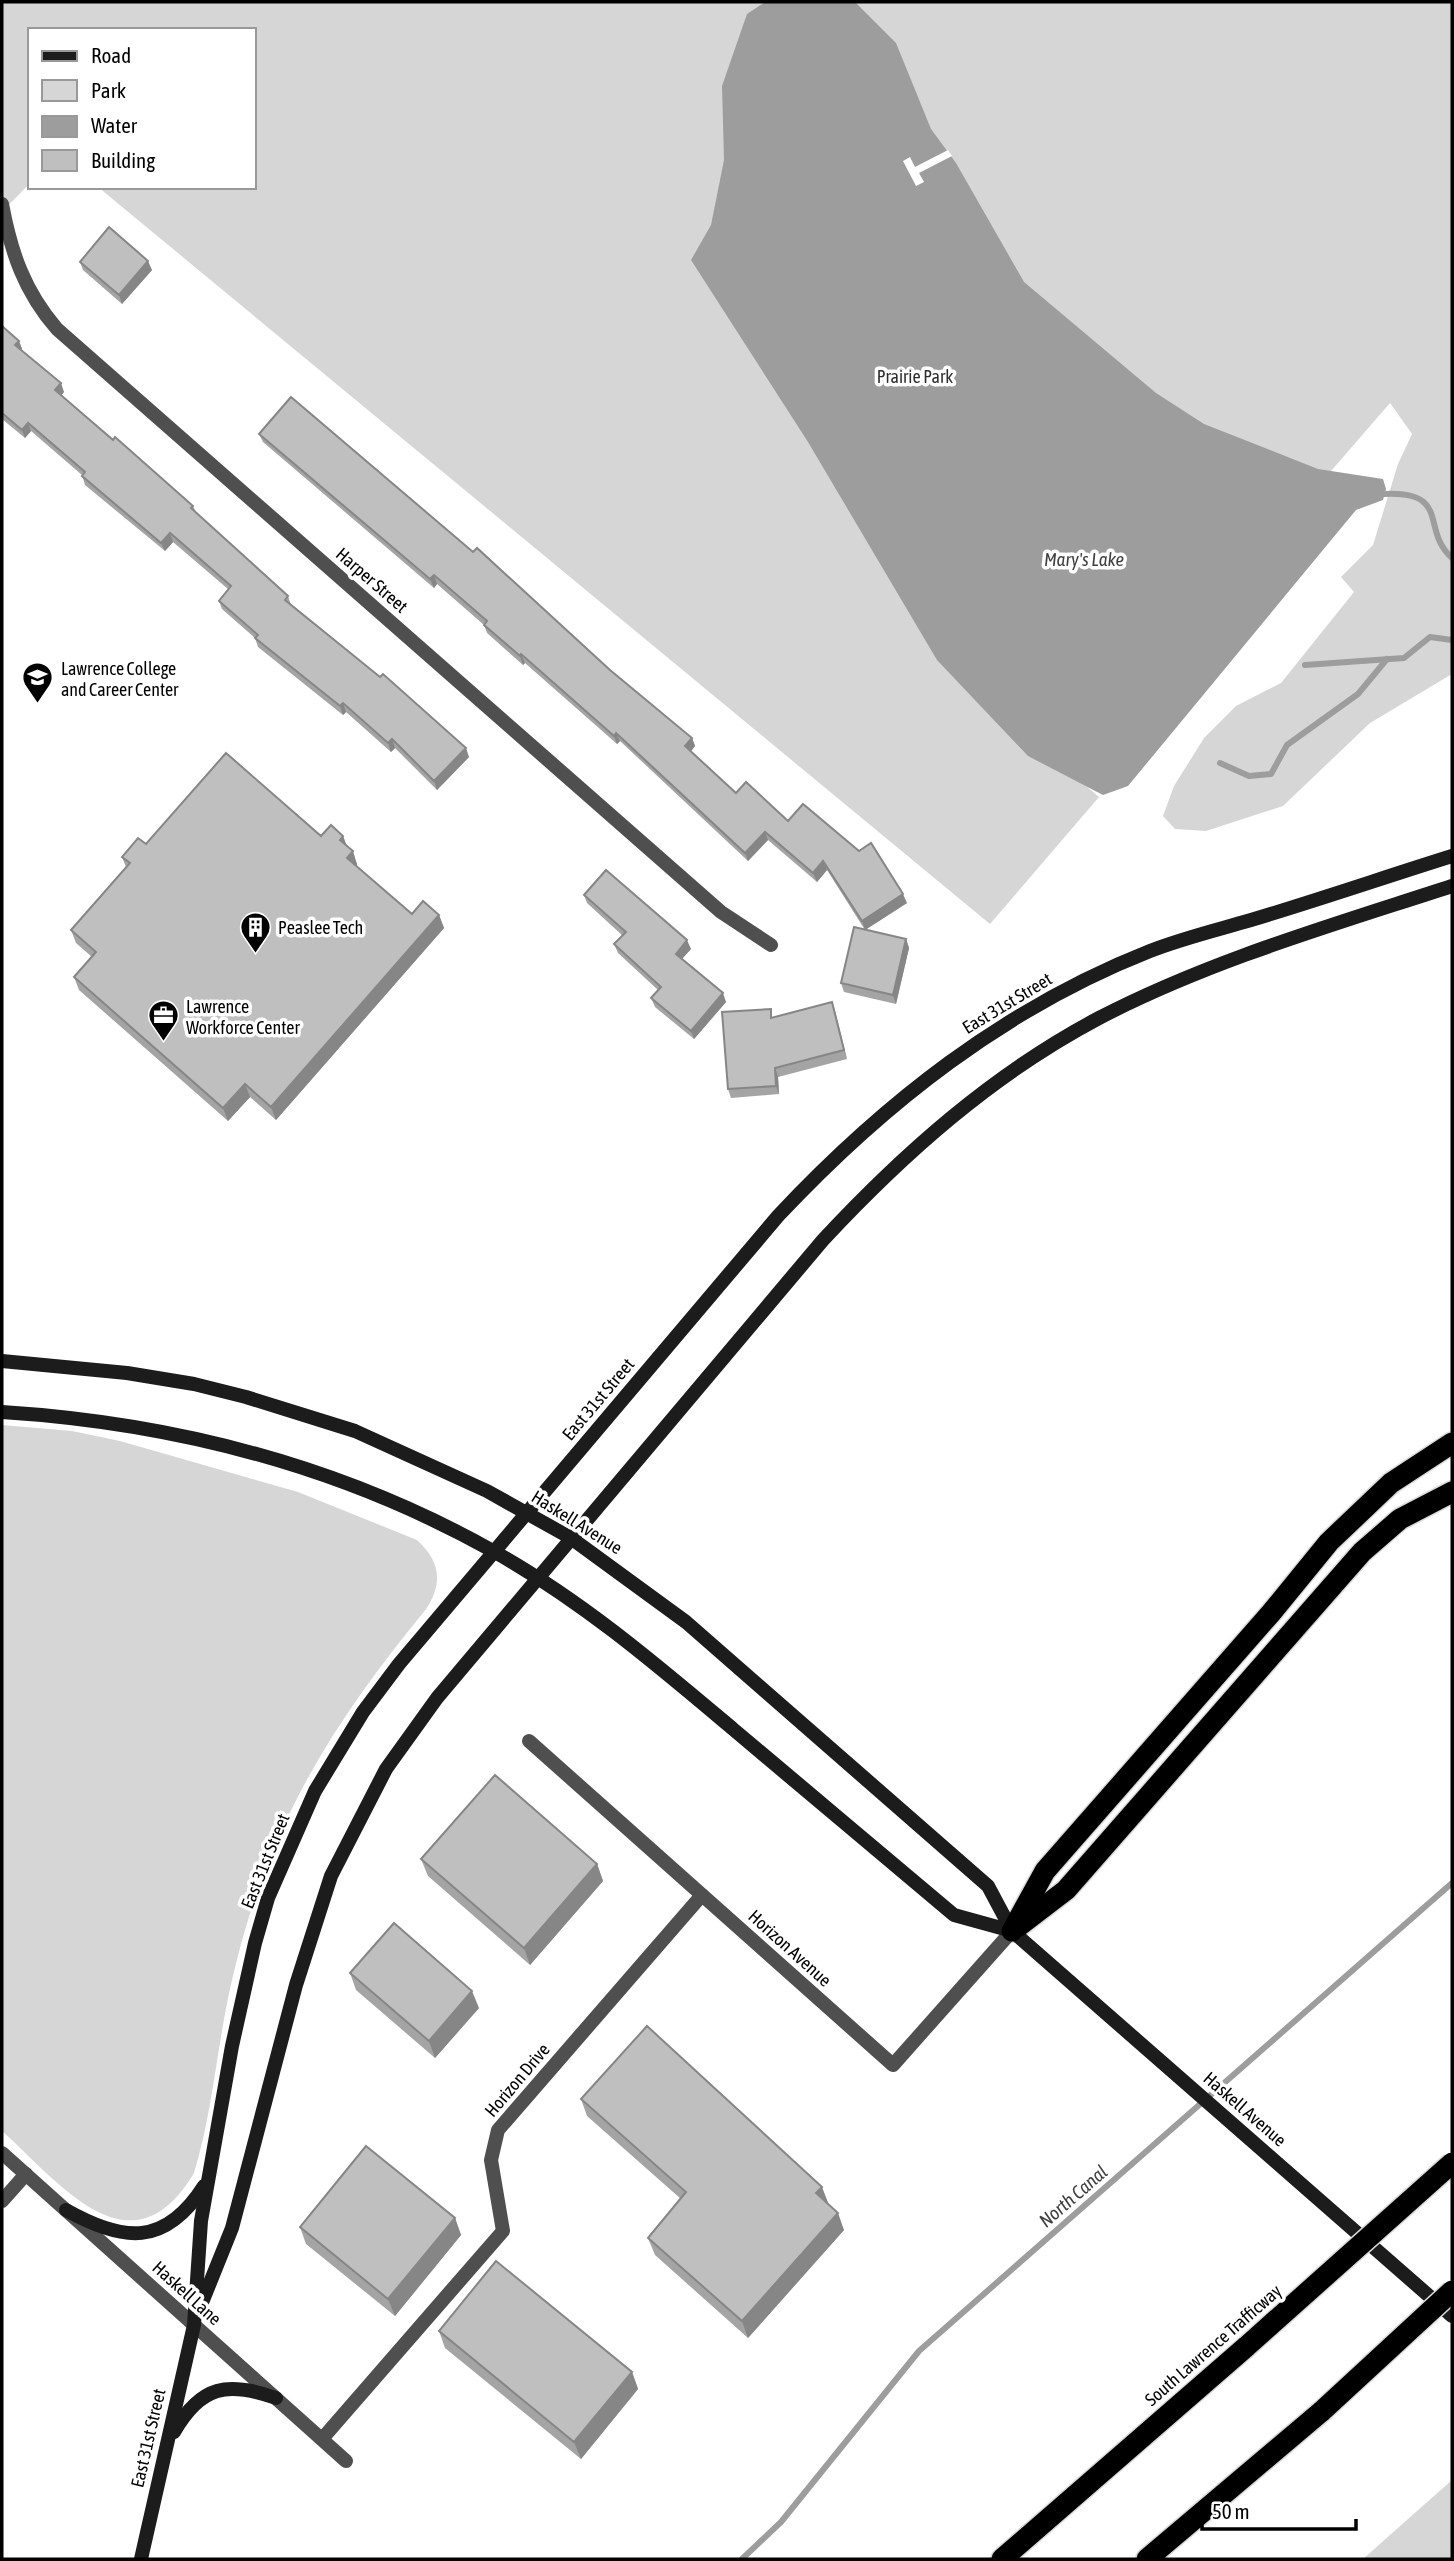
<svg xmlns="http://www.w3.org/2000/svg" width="1454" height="2561" viewBox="0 0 1454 2561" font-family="'Asap Condensed',sans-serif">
	<rect width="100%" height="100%" fill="#fff"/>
	<g fill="#d6d6d6">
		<polygon points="2,2 1452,2 1452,674 1370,723 1283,806 1206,831 1175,829 1163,816 1174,786 1204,738 1236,706 1281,683 1354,592 1341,577 1373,545 1398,464 1412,434 1390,403 1070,772 1099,797 990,924 98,187 254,187 254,30 30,30 30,183 3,211"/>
		<path d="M2 1425 72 1431 120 1441 298 1492 417 1540C440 1561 443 1582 427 1608 329 1727 267 1828 232 1980 217 2044 213 2111 194 2173 131 2278 60 2183 2 2131Z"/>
		<polygon points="1452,2480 1452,2559 1363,2559"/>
	</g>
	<polygon fill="#9d9d9d" points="765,2 855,2 896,43 931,129 956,163 1024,282 1156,393 1204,424 1318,469 1383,479 1386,489 1383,500 1356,510 1128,786 1103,795 1028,756 937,660 808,442 691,260 711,225 724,160 722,86 747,14"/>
	<polygon fill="#fff" points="948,150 952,156 919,173 924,182 916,186 903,161 910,157 915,167"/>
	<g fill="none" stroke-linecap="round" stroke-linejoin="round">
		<g stroke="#9d9d9d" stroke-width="6">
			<path d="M1384 494C1452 491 1420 530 1452 558"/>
			<polyline points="1305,665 1404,658 1430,637 1452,640"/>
			<polyline points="1220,763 1249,776 1271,774 1287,745 1358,694 1387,659"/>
			<polyline points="742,2559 781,2522 919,2351 1452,1883"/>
		</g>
		<defs>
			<g id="motorway">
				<polyline points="1019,1926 1066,1890 1362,1552 1400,1519 1452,1492"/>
				<polyline points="1012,1931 1045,1871 1271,1613 1329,1542 1391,1483 1452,1443"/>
				<polyline points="1002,2559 1247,2346"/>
				<polyline points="1147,2559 1322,2411"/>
			</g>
		</defs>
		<use href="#motorway" stroke="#dbdbdb" stroke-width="24"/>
		<g stroke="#4f4f4f" stroke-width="14">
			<path d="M2 204C11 252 24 291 57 329L721 912 771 945"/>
			<polyline points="529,1741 893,2065 1012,1931"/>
			<polyline points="2,2153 346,2461"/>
			<polyline points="2,2201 26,2174"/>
			<polyline points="322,2439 503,2231 491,2160 498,2130 702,1895"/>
		</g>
		<g stroke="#1c1c1c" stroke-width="14">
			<polyline points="2,1361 127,1373 194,1384 246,1397 355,1431 487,1491 571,1538 686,1622 988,1886 1012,1931 1452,2316"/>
			<path d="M2 1412C175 1423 341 1466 493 1551 581 1600 657 1665 733 1729 807 1791 880 1853 954 1915L1012 1931"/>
			<path d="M66 2210C123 2242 165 2247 204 2186"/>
			<path d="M199 2310 232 2228 296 1985 331 1876 386 1769 437 1698 823 1240C904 1153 993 1074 1099 1018 1211 960 1333 925 1452 886"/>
			<path d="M174 2432C201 2385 228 2381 276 2398"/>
			<path d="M141 2559 194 2325 201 2221 232 2046 255 1943 268 1898 315 1791 363 1712 399 1664 778 1216C884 1103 1005 1008 1150 951 1183 938 1217 930 1251 920 1318 900 1385 877 1452 856"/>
		</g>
		<use href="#motorway" stroke="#000" stroke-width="21"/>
		<defs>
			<g id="motorway-bridge">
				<polyline points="1247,2346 1452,2163"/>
				<polyline points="1322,2411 1452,2291"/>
			</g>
		</defs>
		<use href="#motorway-bridge" stroke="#dbdbdb" stroke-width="24" stroke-linecap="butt"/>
		<use href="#motorway-bridge" stroke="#000" stroke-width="21"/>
	</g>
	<g fill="#a4a4a4">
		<polygon points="80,262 152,270 122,304 83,270"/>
		<polygon points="2,326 19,341 22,349 21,351 64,392 61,395 193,506 196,512 288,596 291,605 469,757 437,790 395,748 391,752 346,712 343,715 258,647 255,638 222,609 219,601 228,589 173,542 165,551 85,485 82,475 31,431 25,438 2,419"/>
		<polygon points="259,434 610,670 692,738 695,746 691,751 736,793 788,821 907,903 865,930 827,870 817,882 768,840 748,861 620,741 617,744 525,663 523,665 487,633 484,625 437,584 434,588 263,442"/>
		<polygon points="321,836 343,836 347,847 357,864 356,866 412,914 439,915 444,928 276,1120 250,1097 228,1121 79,990 74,977 92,957 76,943 71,930 126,867 122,857 146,844"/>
		<polygon points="584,895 691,949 682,959 726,1002 694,1039 655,1007 651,998 658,990 618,953 614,944 623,936 587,903"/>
		<polygon points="906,939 909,948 896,1004 844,992 841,983"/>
		<polygon points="832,1002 847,1059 778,1077 779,1094 731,1098 728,1089 774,1017"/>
		<polygon points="421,1859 597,1864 603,1881 530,1965 428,1876"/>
		<polygon points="350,1973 479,2008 435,2058 356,1990"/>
		<polygon points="581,2099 828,2204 844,2230 748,2338 655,2255 648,2238 681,2199 587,2116"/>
		<polygon points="455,2218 461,2235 395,2316 306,2244 300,2227"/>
		<polygon points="439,2331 632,2372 638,2389 581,2459 445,2348"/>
	</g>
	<g fill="#868686">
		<polygon points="148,261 152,270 122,304 119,295"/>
		<polygon points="19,341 22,349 18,354 15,345"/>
		<polygon points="61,383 64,392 58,399 55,390"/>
		<polygon points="28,423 31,431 25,438 22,430"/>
		<polygon points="170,533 173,542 165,551 161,543"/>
		<polygon points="434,575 437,584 434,588 430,579"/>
		<polygon points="521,654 525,663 523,665 520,656"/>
		<polygon points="343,703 346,712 343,715 340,706"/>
		<polygon points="616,733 620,741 617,744 614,736"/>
		<polygon points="692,738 695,746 688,755 685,746"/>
		<polygon points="392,739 395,748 391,752 388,743"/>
		<polygon points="466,748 469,757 437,790 434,781"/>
		<polygon points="765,832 768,840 748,861 745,853"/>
		<polygon points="343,836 348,849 340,840"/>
		<polygon points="353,851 357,864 352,871 347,858"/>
		<polygon points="823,861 827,870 817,882 813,873"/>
		<polygon points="903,894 907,903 865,930 862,921"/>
		<polygon points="439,915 444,928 276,1120 271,1107"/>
		<polygon points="906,939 909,948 896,1004 893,995"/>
		<polygon points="687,940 691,949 679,962 676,954"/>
		<polygon points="723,993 726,1002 694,1039 691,1031"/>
		<polygon points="832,1002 835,1011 847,1059 844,1050"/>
		<polygon points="775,1068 778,1077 779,1094 776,1086"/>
		<polygon points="245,1084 250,1097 228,1121 223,1108"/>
		<polygon points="597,1864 603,1881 530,1965 524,1948"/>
		<polygon points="472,1991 479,2008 435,2058 429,2041"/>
		<polygon points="822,2187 829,2205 816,2193"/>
		<polygon points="838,2213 844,2230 748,2338 742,2321"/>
		<polygon points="455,2218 461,2235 395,2316 388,2299"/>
		<polygon points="632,2372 638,2389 581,2459 574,2442"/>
	</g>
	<g fill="#bfbfbf" stroke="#868686" stroke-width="2">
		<polygon points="109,227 148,261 119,295 80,262"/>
		<polygon points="2,326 19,341 15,345 61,383 55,390 113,440 115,437 193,506 191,508 288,596 285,600 380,677 383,674 466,748 434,781 392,739 388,743 343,703 340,706 255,638 258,635 219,601 231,586 170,533 161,543 82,476 85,472 28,423 22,430 2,413"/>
		<polygon points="291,397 473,552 477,548 610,670 692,738 685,746 736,793 746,782 788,821 803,804 859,851 871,843 903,894 862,921 823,861 813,873 765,832 745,853 616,733 614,736 521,654 520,656 484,625 487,621 434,575 430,579 259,434"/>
		<polygon points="226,753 321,836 331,825 343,836 340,840 353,851 347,858 412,914 423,901 439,915 271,1107 245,1084 223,1108 74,977 96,952 71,930 130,863 122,857 138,838 146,844"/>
		<polygon points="606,870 687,940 676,954 723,993 691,1031 651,998 661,987 614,944 626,932 584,895"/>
		<polygon points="854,927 906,939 893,995 841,983"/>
		<polygon points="832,1002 844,1050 775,1068 776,1086 728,1089 722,1012 771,1009 771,1018"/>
		<polygon points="495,1775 597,1864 524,1948 421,1859"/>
		<polygon points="394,1923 472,1991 429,2041 350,1973"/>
		<polygon points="647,2026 822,2187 816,2193 838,2213 742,2321 648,2238 686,2192 581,2099"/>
		<polygon points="366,2146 455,2218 388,2299 300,2227"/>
		<polygon points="496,2261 632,2372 574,2442 439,2331"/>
	</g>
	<defs>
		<symbol id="school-pin" viewBox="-11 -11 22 30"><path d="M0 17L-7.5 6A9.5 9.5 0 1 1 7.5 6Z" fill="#000" stroke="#fff"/><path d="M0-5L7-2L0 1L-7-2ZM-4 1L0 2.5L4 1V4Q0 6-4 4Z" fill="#fff"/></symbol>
		<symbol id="building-pin" viewBox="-11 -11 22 30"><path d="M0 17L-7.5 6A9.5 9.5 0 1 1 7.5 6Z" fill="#000" stroke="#fff"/><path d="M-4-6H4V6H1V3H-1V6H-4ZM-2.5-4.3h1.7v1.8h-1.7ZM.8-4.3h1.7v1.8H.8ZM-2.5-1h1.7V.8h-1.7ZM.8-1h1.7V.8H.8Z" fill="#fff"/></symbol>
		<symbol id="office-pin" viewBox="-11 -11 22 30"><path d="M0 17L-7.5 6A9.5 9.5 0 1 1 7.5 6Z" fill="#000" stroke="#fff"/><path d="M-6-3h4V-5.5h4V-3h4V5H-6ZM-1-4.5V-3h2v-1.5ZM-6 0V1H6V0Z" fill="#fff"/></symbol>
	</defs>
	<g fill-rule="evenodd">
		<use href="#school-pin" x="20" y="660" width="35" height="47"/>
		<use href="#building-pin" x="238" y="910" width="35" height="47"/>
		<use href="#office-pin" x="146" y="998" width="35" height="47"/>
	</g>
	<g text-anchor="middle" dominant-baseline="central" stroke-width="7" stroke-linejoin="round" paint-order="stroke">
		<g font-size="18" fill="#2d2d2d" stroke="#fff">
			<text x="915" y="376">Prairie Park</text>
		</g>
		<g font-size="18" fill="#000" stroke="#fff">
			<text transform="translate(372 580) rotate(41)">Harper Street</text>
			<text transform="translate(1007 1003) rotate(-31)">East 31st Street</text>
			<text transform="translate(598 1399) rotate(-50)">East 31st Street</text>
			<text transform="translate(577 1522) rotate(32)">Haskell Avenue</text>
			<text transform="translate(265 1861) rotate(-68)">East 31st Street</text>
			<text transform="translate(790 1948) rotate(42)">Horizon Avenue</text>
			<text transform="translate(517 2080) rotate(-50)">Horizon Drive</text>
			<text transform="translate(1245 2109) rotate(41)">Haskell Avenue</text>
			<text transform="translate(187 2293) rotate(42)">Haskell Lane</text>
			<text transform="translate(1213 2345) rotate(-41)">South Lawrence Trafficway</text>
			<text transform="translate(148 2438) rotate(-77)">East 31st Street</text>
		</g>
		<g font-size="18" fill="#000" stroke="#fff" text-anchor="start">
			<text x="61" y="668">Lawrence College<tspan x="61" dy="21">and Career Center</tspan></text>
			<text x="278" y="927">Peaslee Tech</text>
			<text x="186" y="1006">Lawrence<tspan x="186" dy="21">Workforce Center</tspan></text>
		</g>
		<g font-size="19" font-style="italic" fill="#3e3e3e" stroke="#fff">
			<text x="1084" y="559">Mary's Lake</text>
			<text transform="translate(1073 2196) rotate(-41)">North Canal</text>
		</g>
	</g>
	<rect width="1454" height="2561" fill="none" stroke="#000000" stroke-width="7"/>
	<rect x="28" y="28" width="228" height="161" fill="#ffffff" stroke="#999999" stroke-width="2"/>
	<rect x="42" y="51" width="35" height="10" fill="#1c1c1c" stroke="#999999" stroke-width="2"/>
	<text x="91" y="63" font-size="21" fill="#000000">Road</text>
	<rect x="42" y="80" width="35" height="21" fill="#d6d6d6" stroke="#999999" stroke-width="2"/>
	<text x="91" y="98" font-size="21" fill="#000000">Park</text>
	<rect x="42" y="116" width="35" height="21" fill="#9d9d9d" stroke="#999999" stroke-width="2"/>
	<text x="91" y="133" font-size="21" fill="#000000">Water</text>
	<rect x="42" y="150" width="35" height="21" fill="#bfbfbf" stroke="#999999" stroke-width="2"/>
	<text x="91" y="168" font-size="21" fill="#000000">Building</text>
	<path d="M1202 2519v10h154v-10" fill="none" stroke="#000000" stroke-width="3.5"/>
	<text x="1212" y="2519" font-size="21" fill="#000000" stroke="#ffffff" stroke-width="5" paint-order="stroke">50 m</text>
</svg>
